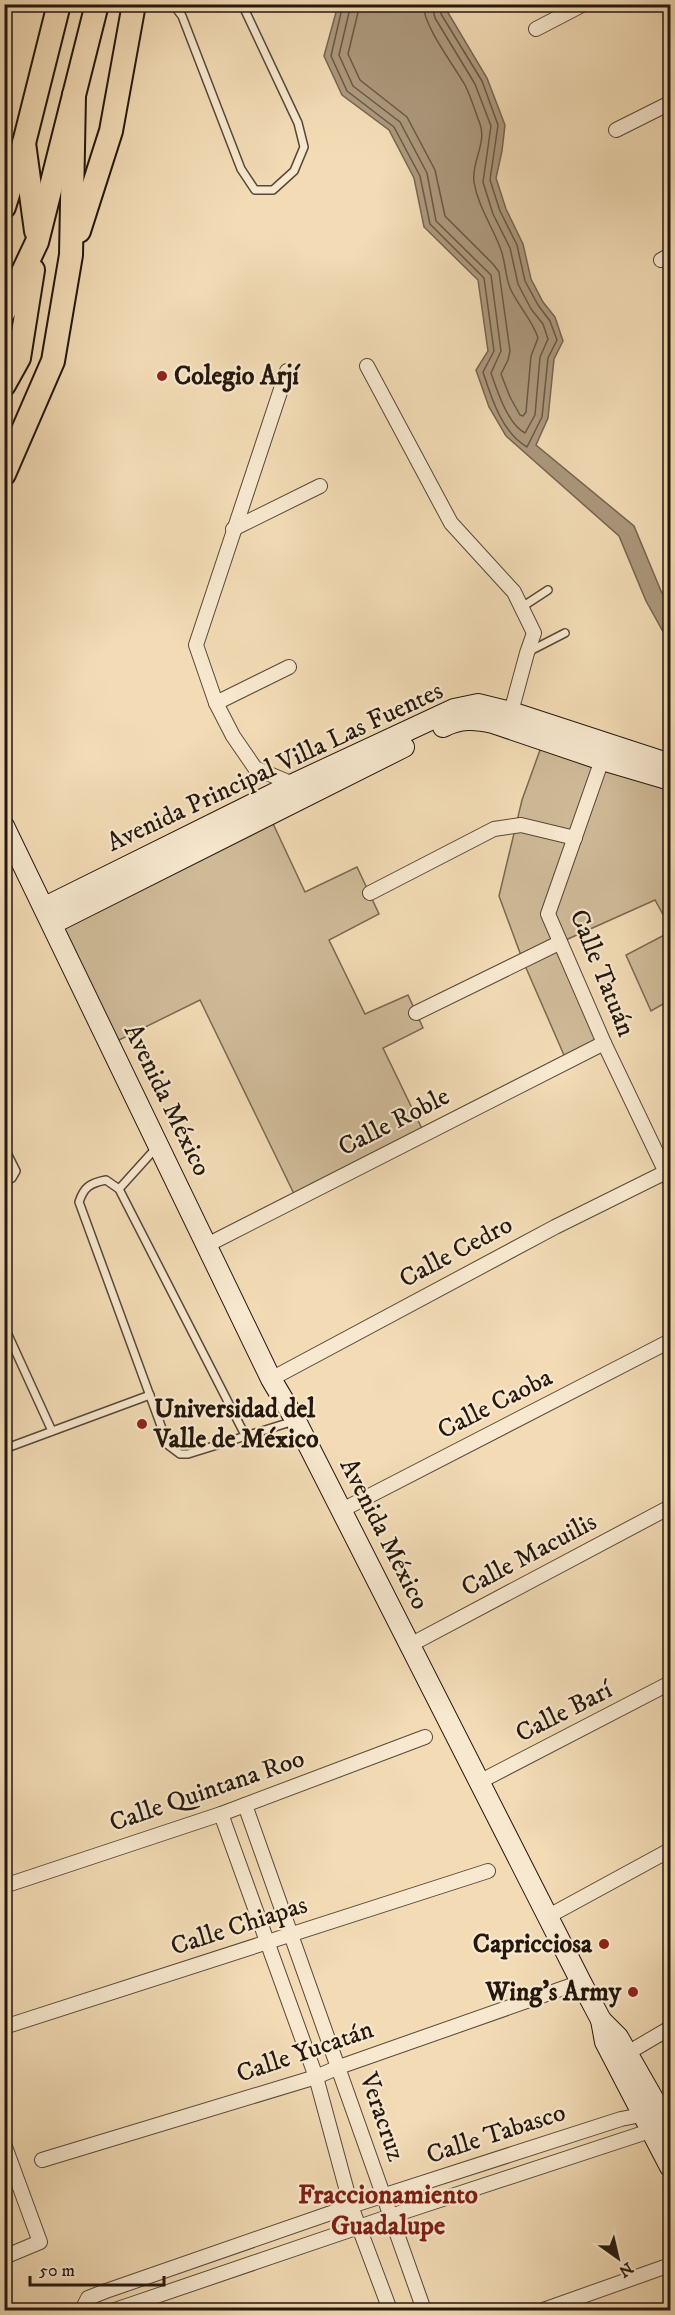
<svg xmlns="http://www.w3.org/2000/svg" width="675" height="2315" viewBox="0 0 675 2315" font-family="'IM FELL DW Pica',serif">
	<rect width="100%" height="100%" fill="#f2dbb5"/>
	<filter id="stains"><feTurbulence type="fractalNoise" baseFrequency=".00333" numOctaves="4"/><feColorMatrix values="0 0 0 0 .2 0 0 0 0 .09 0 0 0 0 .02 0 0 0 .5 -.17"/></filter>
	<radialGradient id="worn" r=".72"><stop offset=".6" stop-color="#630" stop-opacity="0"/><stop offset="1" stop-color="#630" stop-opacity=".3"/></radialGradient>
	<g fill="#cfba98" stroke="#7a6852" stroke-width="1.5">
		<polygon points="544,739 670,780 670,927 655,900 559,943 604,1043 567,1062 523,961 499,896 522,800"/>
		<polygon points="269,815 305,892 357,867 379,914 329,940 365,1014 408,995 423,1028 383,1048 424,1133 296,1198 200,1000 111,1044 52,924"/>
		<polygon points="670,932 670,1000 651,1011 626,955"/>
	</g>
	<polygon fill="#ac987c" stroke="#766450" stroke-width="1.5" points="338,5 446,5 447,11 487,78 505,125 502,151 496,178 506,209 523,244 531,279 543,302 555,317 563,341 554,359 548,418 536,445 634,526 661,591 670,607 670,644 646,601 619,536 506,436 489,407 476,370 488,351 478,280 424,227 414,178 389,130 342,95 324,56"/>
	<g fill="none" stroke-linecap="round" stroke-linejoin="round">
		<g stroke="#685844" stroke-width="1.5">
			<path d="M343 4 331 56 347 91 394 127 420 176 430 224 484 278 494 351 483 372C491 397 502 433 527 447L542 417 548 358 557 340 550 321 538 305 525 281 517 245 500 211 490 180 498 125 482 81 441 14 440 4"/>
			<path d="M351 4 339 55 353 86 400 122 427 173 436 221 491 275 501 351 491 373C497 390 508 425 525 433L535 415 540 357 548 339 543 324 531 309 518 284 510 248 493 214 483 182 491 126 475 84 435 18 432 4"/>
			<path d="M360 4 348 54 360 80 407 117 435 170 445 216 493 264 499 272 510 351 508 360 501 374 510 397 520 415 523 416 526 412 531 356 538 338C533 321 519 307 511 290 505 278 506 263 501 250 493 227 478 207 474 182 471 163 487 143 480 124 475 111 471 97 465 85 453 64 424 27 423 4"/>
		</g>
		<defs>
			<g id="lane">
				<polyline points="136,6 175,7"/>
				<polyline points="175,7 182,16 241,169 255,190 273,190 294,171 304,147 298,123 242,4"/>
				<polyline points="522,607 548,590"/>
				<polyline points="528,652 565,633"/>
				<polyline points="4,1147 16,1171 12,1178 4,1182"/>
				<polyline points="119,1189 156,1148"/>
				<polyline points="4,1326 52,1431"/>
				<path d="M245 1435 119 1189 106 1180C90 1183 84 1187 79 1202L168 1445 180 1454H188L294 1421"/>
				<polyline points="4,1449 150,1395"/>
			</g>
			<g id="street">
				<polyline points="536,29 584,4"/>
				<polyline points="616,130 670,103"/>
				<polyline points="661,260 670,255"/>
				<polyline points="367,366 451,523 514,592 534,633 527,653 511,712"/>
				<polyline points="287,371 196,645 216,703 233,736 255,768 293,784"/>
				<polyline points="233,529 320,486"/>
				<polyline points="216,703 289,667"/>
				<polyline points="604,754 548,914 604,1043 670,1181"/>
				<polyline points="370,893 494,829 521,825 575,838"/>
				<polyline points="416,1013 559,943"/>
				<polyline points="207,1245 604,1043"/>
				<polyline points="271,1379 555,1227 666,1172"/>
				<polyline points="342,1510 670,1341"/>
				<polyline points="410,1645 670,1507"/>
				<polyline points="479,1782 670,1683"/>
				<polyline points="245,1805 424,2310"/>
				<polyline points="221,1814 316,2077 351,2206 390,2310"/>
				<polyline points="4,1886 221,1814 425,1737"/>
				<polyline points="547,1917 670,1850"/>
				<polyline points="4,2027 488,1871"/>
				<polyline points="619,2058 670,2028"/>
				<polyline points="4,2144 40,2242 4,2257"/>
				<polyline points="42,2160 316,2077 339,2067 581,1982"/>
				<polyline points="86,2310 84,2306 88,2298 106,2291 351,2206 621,2119 651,2113"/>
				<polyline points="115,2310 391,2216 659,2128"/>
				<polyline points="543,2310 670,2265"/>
			</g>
			<g id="secondary">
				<path d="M443 727C460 718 475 719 493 723L602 760 670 780"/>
				<polyline points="4,826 271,1379 296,1421 581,1982 601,2020 618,2037 670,2128"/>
				<polyline points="45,907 293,784 454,709 478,704 511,712 670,764"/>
				<polyline points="52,924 404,747"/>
				<polyline points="601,2020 605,2042 670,2167"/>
			</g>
			<g id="primary">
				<polyline points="24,143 36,231"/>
				<polyline points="4,207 24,143 59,4"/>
				<polyline points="79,231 111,131 134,4"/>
				<polyline points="4,312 37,242 97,4"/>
				<polyline points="4,385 19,358 33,270"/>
				<polyline points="4,474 53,361 71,255 74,95"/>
			</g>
		</defs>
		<use href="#lane" stroke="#584837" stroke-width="10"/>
		<use href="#street" stroke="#584837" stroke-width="16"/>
		<use href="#secondary" stroke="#24170d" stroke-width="22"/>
		<use href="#primary" stroke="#24170d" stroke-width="26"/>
		<use href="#lane" stroke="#f7e8cf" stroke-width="7"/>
		<use href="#street" stroke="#f7e8cf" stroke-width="14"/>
		<use href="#secondary" stroke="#f7e8cf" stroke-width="20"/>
		<use href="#primary" stroke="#f2dbb5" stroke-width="22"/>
	</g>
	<g fill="#8f2418" stroke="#f7e8cf" stroke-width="2">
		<circle cx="162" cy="376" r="6"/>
		<circle cx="142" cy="1424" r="6"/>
		<circle cx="604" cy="1944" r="6"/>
		<circle cx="633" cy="1992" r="6"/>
	</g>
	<g text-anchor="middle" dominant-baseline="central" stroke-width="4.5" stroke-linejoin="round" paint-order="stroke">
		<g font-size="26" font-weight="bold" fill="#24170d" stroke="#f7e8cf" text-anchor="start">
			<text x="174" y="376">Colegio Arjí</text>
			<text x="154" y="1409">Universidad del<tspan x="154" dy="30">Valle de México</tspan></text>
			<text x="592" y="1944" text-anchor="end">Capricciosa</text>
			<text x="621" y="1992" text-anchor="end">Wing's Army</text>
		</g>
		<g font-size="26" fill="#24170d" stroke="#f7e8cf">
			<text transform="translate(275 767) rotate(-25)">Avenida Principal Villa Las Fuentes</text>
			<text transform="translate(602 973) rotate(68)">Calle Tatuán</text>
			<text transform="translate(167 1100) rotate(64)">Avenida México</text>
			<text transform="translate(394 1122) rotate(-27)">Calle Roble</text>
			<text transform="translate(456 1252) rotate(-28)">Calle Cedro</text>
			<text transform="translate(495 1404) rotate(-27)">Calle Caoba</text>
			<text transform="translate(384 1534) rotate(63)">Avenida México</text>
			<text transform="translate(529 1555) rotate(-28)">Calle Macuilis</text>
			<text transform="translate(564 1712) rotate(-27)">Calle Barí</text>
			<text transform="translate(207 1791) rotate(-19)">Calle Quintana Roo</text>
			<text transform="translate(239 1926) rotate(-18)">Calle Chiapas</text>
			<text transform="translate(305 2052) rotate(-19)">Calle Yucatán</text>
			<text transform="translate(382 2117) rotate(71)">Veracruz</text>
			<text transform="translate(496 2134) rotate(-18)">Calle Tabasco</text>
		</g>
		<g font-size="27" font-weight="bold" fill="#7a1f14" stroke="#f7e8cf">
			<text x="388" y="2195">Fraccionamiento<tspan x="388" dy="31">Guadalupe</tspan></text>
		</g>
	</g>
	<rect width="675" height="2315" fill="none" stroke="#f2dbb5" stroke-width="24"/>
	<rect x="6" y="6" width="663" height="2303" fill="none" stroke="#24170d" stroke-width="3"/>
	<rect x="12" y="12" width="651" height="2291" fill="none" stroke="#24170d" stroke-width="1.5"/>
	<g transform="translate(618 2258) rotate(146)" stroke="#f7e8cf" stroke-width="4.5" paint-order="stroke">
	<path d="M0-4.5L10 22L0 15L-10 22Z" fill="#24170d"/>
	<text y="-9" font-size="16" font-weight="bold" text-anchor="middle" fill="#24170d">N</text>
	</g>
	<path d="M30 2276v9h134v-9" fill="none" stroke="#24170d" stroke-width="3"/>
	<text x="39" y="2276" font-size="18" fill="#24170d" stroke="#f7e8cf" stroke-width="4.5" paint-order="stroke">50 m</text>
	<rect width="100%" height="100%" filter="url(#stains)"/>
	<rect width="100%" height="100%" fill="url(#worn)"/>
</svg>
